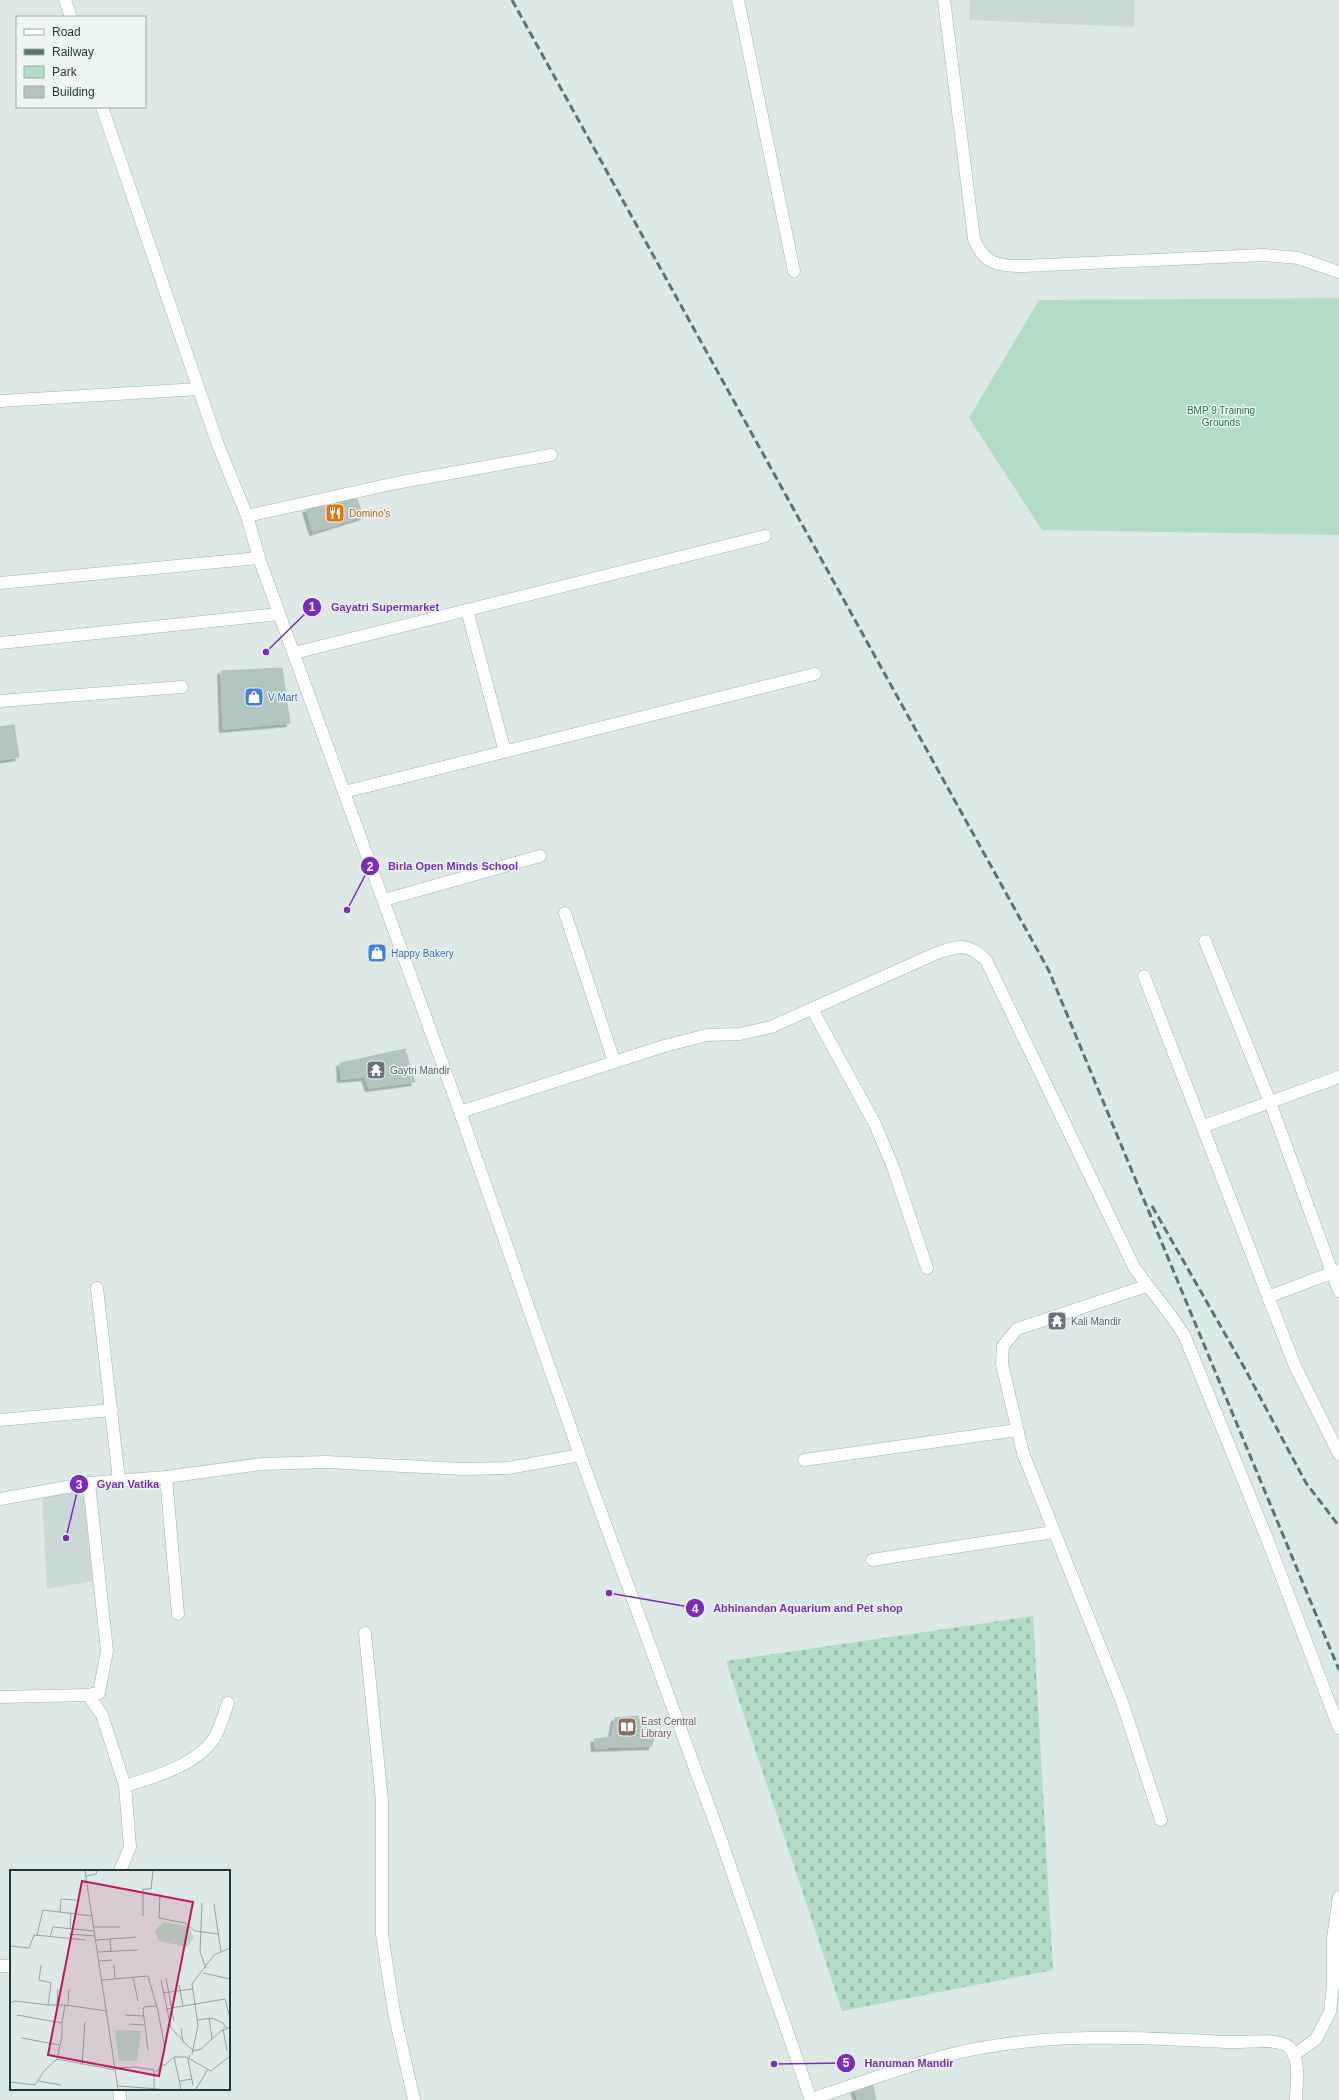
<svg xmlns="http://www.w3.org/2000/svg" width="1339" height="2100" viewBox="0 0 1339 2100" font-family="Arial,sans-serif">
	<defs>
		<pattern id="cemetery-stones" width="16" height="16" patternUnits="userSpaceOnUse"><rect width="16" height="16" fill="#b3dcc7"/><path d="M2 7V4a2 2 0 0 1 4 0v3zM10 15v-3a2 2 0 0 1 4 0v3z" fill="#9abeac"/></pattern>
		<filter id="shadow"><feDropShadow dx="-3.5" dy="3.5" stdDeviation="0" flood-color="#0004"/></filter>
	</defs>
	<rect width="100%" height="100%" fill="#dce9e6"/>
	<g fill="#cbd9d6">
		<polygon points="970,0 1135,0 1134,27 969,20"/>
		<polygon points="83,1491 93,1581 47,1589 42,1495"/>
	</g>
	<polygon fill="#b3dcc7" points="1339,298 1339,535 1042,530 969,418 1039,300"/>
	<polygon fill="url(#cemetery-stones)" points="1033,1616 1053,1970 842,2011 726,1661"/>
	<g fill="#b2c4c0" stroke="#afc3bf" filter="url(#shadow)">
		<polygon points="356,498 364,516 313,532 306,509"/>
		<polygon points="282,668 290,723 223,729 221,671"/>
		<polygon points="14,725 19,757 0,760 0,727"/>
		<polygon points="405,1049 415,1082 369,1088 365,1077 341,1079 340,1063"/>
		<polygon points="638,1716 644,1736 654,1736 652,1746 595,1748 594,1739 611,1737 615,1718"/>
		<polygon points="872,2082 876,2100 858,2100 854,2089"/>
	</g>
	<g fill="none" stroke-linecap="round" stroke-linejoin="round">
		<defs>
			<g id="minor">
				<polyline points="738,0 794,271"/>
				<path d="M944 0 974 239C984 264 998 266 1023 266L1263 255 1298 258 1339 272"/>
				<polyline points="0,401 199,389"/>
				<polyline points="247,516 396,483 551,455"/>
				<polyline points="0,583 259,558"/>
				<polyline points="467,610 505,752"/>
				<polyline points="0,643 279,614"/>
				<polyline points="294,653 765,536"/>
				<polyline points="0,701 182,687"/>
				<polyline points="344,792 815,674"/>
				<polyline points="384,900 540,856"/>
				<polyline points="565,913 614,1061"/>
				<polyline points="1205,941 1270,1102 1339,1291"/>
				<polyline points="1144,976 1295,1366 1339,1454"/>
				<polyline points="812,1009 875,1124 893,1167 927,1268"/>
				<path d="M460 1112 664 1046 707 1035 740 1034 771 1027 937 953C960 946 967 942 986 960L1134 1267C1150 1291 1170 1311 1185 1337L1266 1536 1339 1728"/>
				<polyline points="1204,1126 1339,1077"/>
				<polyline points="1146,1286 1017,1329 1003,1346 1002,1364 1023,1453 1122,1702 1161,1820"/>
				<polyline points="97,1288 119,1480"/>
				<polyline points="1268,1297 1339,1270"/>
				<polyline points="0,1420 112,1410"/>
				<polyline points="804,1460 1017,1430"/>
				<polyline points="166,1477 178,1614"/>
				<polyline points="0,1499 89,1483"/>
				<polyline points="872,1560 1053,1532"/>
				<polyline points="365,1633 382,1801 382,1934 394,2012 414,2100"/>
				<polyline points="0,1697 88,1695"/>
				<path d="M125 1786C155 1777 200 1764 216 1735 221 1725 224 1714 228 1703"/>
				<polyline points="120,1871 130,1847 125,1786 102,1715 88,1695 99,1693 107,1651 89,1483 166,1477 261,1464 326,1462 462,1469 508,1468 580,1455"/>
				<polyline points="0,1966 11,1966"/>
				<polyline points="1294,2055 1316,2039 1330,2012 1333,1985 1333,1938 1339,1897"/>
				<polyline points="119,2089 120,2100"/>
				<path d="M811 2099C858 2084 904 2066 952 2054 1042 2032 1136 2037 1227 2042 1242 2043 1278 2037 1289 2047 1301 2059 1296 2085 1296 2100"/>
			</g>
			<g id="secondary">
				<polyline points="65,0 71,17"/>
				<polyline points="102,107 218,445 247,516 259,558 460,1112 580,1455 718,1831 811,2100"/>
			</g>
		</defs>
		<use href="#minor" stroke="#9fb1ae" stroke-width="13"/>
		<use href="#secondary" stroke="#9bb6b2" stroke-width="13"/>
		<use href="#minor" stroke="#fff" stroke-width="12"/>
		<use href="#secondary" stroke="#fff" stroke-width="12"/>
		<g stroke="#577574" stroke-width="3" stroke-dasharray="8 4" stroke-linecap="butt">
			<polyline points="512,0 1049,971 1339,1670"/>
			<polyline points="1152,1206 1245,1369 1306,1483 1339,1526"/>
		</g>
	</g>
	<defs>
		<symbol id="restaurant-square" viewBox="-11 -11 22 22"><rect x="-9" y="-9" width="18" height="18" rx="4" fill="#e8710a" stroke="#edf6f3"/><path d="M-5-6h1v4h1v-4h1v4h1v-4h1v5L-1.5 .5V6h-2V.5L-5-1ZM5-6V6H3V1.5H1.5Q1.5-4 5-6Z" fill="#fff"/></symbol>
		<symbol id="shop-square" viewBox="-11 -11 22 22"><rect x="-9" y="-9" width="18" height="18" rx="4" fill="#3f7fe0" stroke="#edf6f3"/><path d="M-5-2.5h2.3a2.7 3.5 0 0 1 5.4 0H5L5.5 6h-11ZM-1.5-2.5h3a1.5 2.3 0 0 0-3 0Z" fill="#fff"/></symbol>
		<symbol id="temple-square" viewBox="-11 -11 22 22"><rect x="-9" y="-9" width="18" height="18" rx="4" fill="#6b7280" stroke="#edf6f3"/><path d="M0-6L5-2H3V0L6.5 2.5H4V6H1.5V3h-3V6H-4V2.5H-6.5L-3 0V-2H-5Z" fill="#fff"/></symbol>
		<symbol id="library-square" viewBox="-11 -11 22 22"><rect x="-9" y="-9" width="18" height="18" rx="4" fill="#8d6e63" stroke="#edf6f3"/><path d="M-6-4Q-3-5.5-.7-3.5V5Q-3 3-6 4ZM6-4Q3-5.5 .7-3.5V5Q3 3 6 4Z" fill="#fff"/></symbol>
	</defs>
	<g fill-rule="evenodd">
		<use href="#restaurant-square" x="324" y="502" width="22" height="22"/>
		<use href="#shop-square" x="243" y="686" width="22" height="22"/>
		<use href="#shop-square" x="366" y="942" width="22" height="22"/>
		<use href="#temple-square" x="365" y="1059" width="22" height="22"/>
		<use href="#temple-square" x="1046" y="1310" width="22" height="22"/>
		<use href="#library-square" x="616" y="1716" width="22" height="22"/>
	</g>
	<g text-anchor="middle" dominant-baseline="central" stroke-width="3" stroke-linejoin="round" paint-order="stroke">
		<g font-size="10" fill="#277154" stroke="#edf6f3">
			<text x="1221" y="410">BMP 9 Training<tspan x="1221" dy="12">Grounds</tspan></text>
		</g>
		<g font-size="10" fill="#c56008" stroke="#edf6f3" text-anchor="start">
			<text x="349" y="513">Domino's</text>
		</g>
		<g font-size="10" fill="#366cbe" stroke="#edf6f3" text-anchor="start">
			<text x="268" y="697">V Mart</text>
			<text x="391" y="953">Happy Bakery</text>
		</g>
		<g font-size="10" fill="#5b616d" stroke="#edf6f3" text-anchor="start">
			<text x="390" y="1070">Gaytri Mandir</text>
			<text x="1071" y="1321">Kali Mandir</text>
		</g>
		<g font-size="10" fill="#785e54" stroke="#edf6f3" text-anchor="start">
			<text x="641" y="1721">East Central<tspan x="641" dy="12">Library</tspan></text>
		</g>
	</g>
	<g transform="translate(10 1870)">
		<rect width="220" height="220" fill="#dce9e6"/>
		<path d="M153 52 179 57 184 68 177 77 149 71 145 61Z" fill="#b3dcc7"/>
		<path d="M105 160 131 161 127 191H109Z" fill="#b3dcc7"/>
		<path fill="none" stroke="#90a3a0" stroke-width="1" d="M75 1 108 219M76 6 86 4 87 1M150 24 149 48 175 53 185 61 208 64M192 33 190 82 196 98M204 34 211 82M50 42 51 29 66 30M133 46V19H141L143 1M84 57H110M60 59 61 43M59 64 85 66M27 65 33 40 82 46M40 67 43 57 84 61M100 69 101 81M86 70 126 67M0 76 19 78 24 65 76 70M88 82 128 80M89 91 102 90M31 95 29 110 41 113 38 135H55M104 95 105 108M193 103 220 109M123 107 128 131M156 108 164 151M92 110 138 106 148 141 155 179 149 199 146 202M151 110 161 158 179 177 184 181 191 179 211 161 220 157M169 115 173 136M153 123 182 119M0 133 5 131 38 135M47 135 48 119M58 135 59 119M156 139 215 129 220 148M7 145 52 153M115 145 133 146M199 148 202 169M187 150 202 148 213 153 216 158M119 154 134 155M171 158 173 173M213 159 217 181M12 168 49 175M138 180 133 140 134 137 146 136M182 184 188 155 182 114 204 85 220 78M180 185 178 190 183 215M164 187 171 219M47 189 105 200M72 195 75 152M150 195H155L164 187H176L201 201 220 186M105 198 125 197 144 200V218M29 211 51 215M170 211 182 209M0 212 25 215 34 201 47 189 52 166V153L55 135 96 141M108 216 149 219M186 219 198 199"/>
		<path fill="#c2185b" fill-opacity="0.15" stroke="#c2185b" stroke-width="2" d="M72 11 183 32 149 206 38 185Z"/>
		<rect width="220" height="220" fill="none" stroke="#1e3938" stroke-width="2"/>
	</g>
	<path fill="none" stroke="#7b2cbf" stroke-width="1.5" d="M266 652L312 607M347 910L370 866M66 1538L79 1484M609 1593L695 1608M774 2064L846 2063"/>
	<g fill="#7b2cbf" stroke="#edf6f3" stroke-width="1.5">
		<circle cx="266" cy="652" r="4"/>
		<circle cx="347" cy="910" r="4"/>
		<circle cx="66" cy="1538" r="4"/>
		<circle cx="609" cy="1593" r="4"/>
		<circle cx="774" cy="2064" r="4"/>
		<circle cx="312" cy="607" r="10"/>
		<circle cx="370" cy="866" r="10"/>
		<circle cx="79" cy="1484" r="10"/>
		<circle cx="695" cy="1608" r="10"/>
		<circle cx="846" cy="2063" r="10"/>
	</g>
	<g font-size="12" text-anchor="middle" font-weight="bold" fill="#fff">
		<text x="312" y="611">1</text>
		<text x="370" y="871">2</text>
		<text x="79" y="1489">3</text>
		<text x="695" y="1613">4</text>
		<text x="846" y="2067">5</text>
	</g>
	<g font-size="11" text-anchor="middle" font-weight="bold" fill="#7b2cbf" stroke="#edf6f3" stroke-width="3" stroke-linejoin="round" paint-order="stroke">
		<text x="385" y="611">Gayatri Supermarket</text>
		<text x="453" y="870">Birla Open Minds School</text>
		<text x="128" y="1488">Gyan Vatika</text>
		<text x="808" y="1612">Abhinandan Aquarium and Pet shop</text>
		<text x="909" y="2067">Hanuman Mandir</text>
	</g>
	<rect x="16" y="16" width="130" height="92" fill="#edf6f3" stroke="#9aaaa8"/>
	<rect x="24" y="29" width="20" height="6" fill="#ffffff" stroke="#9aaaa8"/>
	<text x="52" y="36" font-size="12" fill="#1e3938">Road</text>
	<rect x="24" y="49" width="20" height="6" fill="#577574" stroke="#9aaaa8"/>
	<text x="52" y="56" font-size="12" fill="#1e3938">Railway</text>
	<rect x="24" y="66" width="20" height="12" fill="#b3dcc7" stroke="#9aaaa8"/>
	<text x="52" y="76" font-size="12" fill="#1e3938">Park</text>
	<rect x="24" y="86" width="20" height="12" fill="#b2c4c0" stroke="#9aaaa8"/>
	<text x="52" y="96" font-size="12" fill="#1e3938">Building</text>
</svg>
